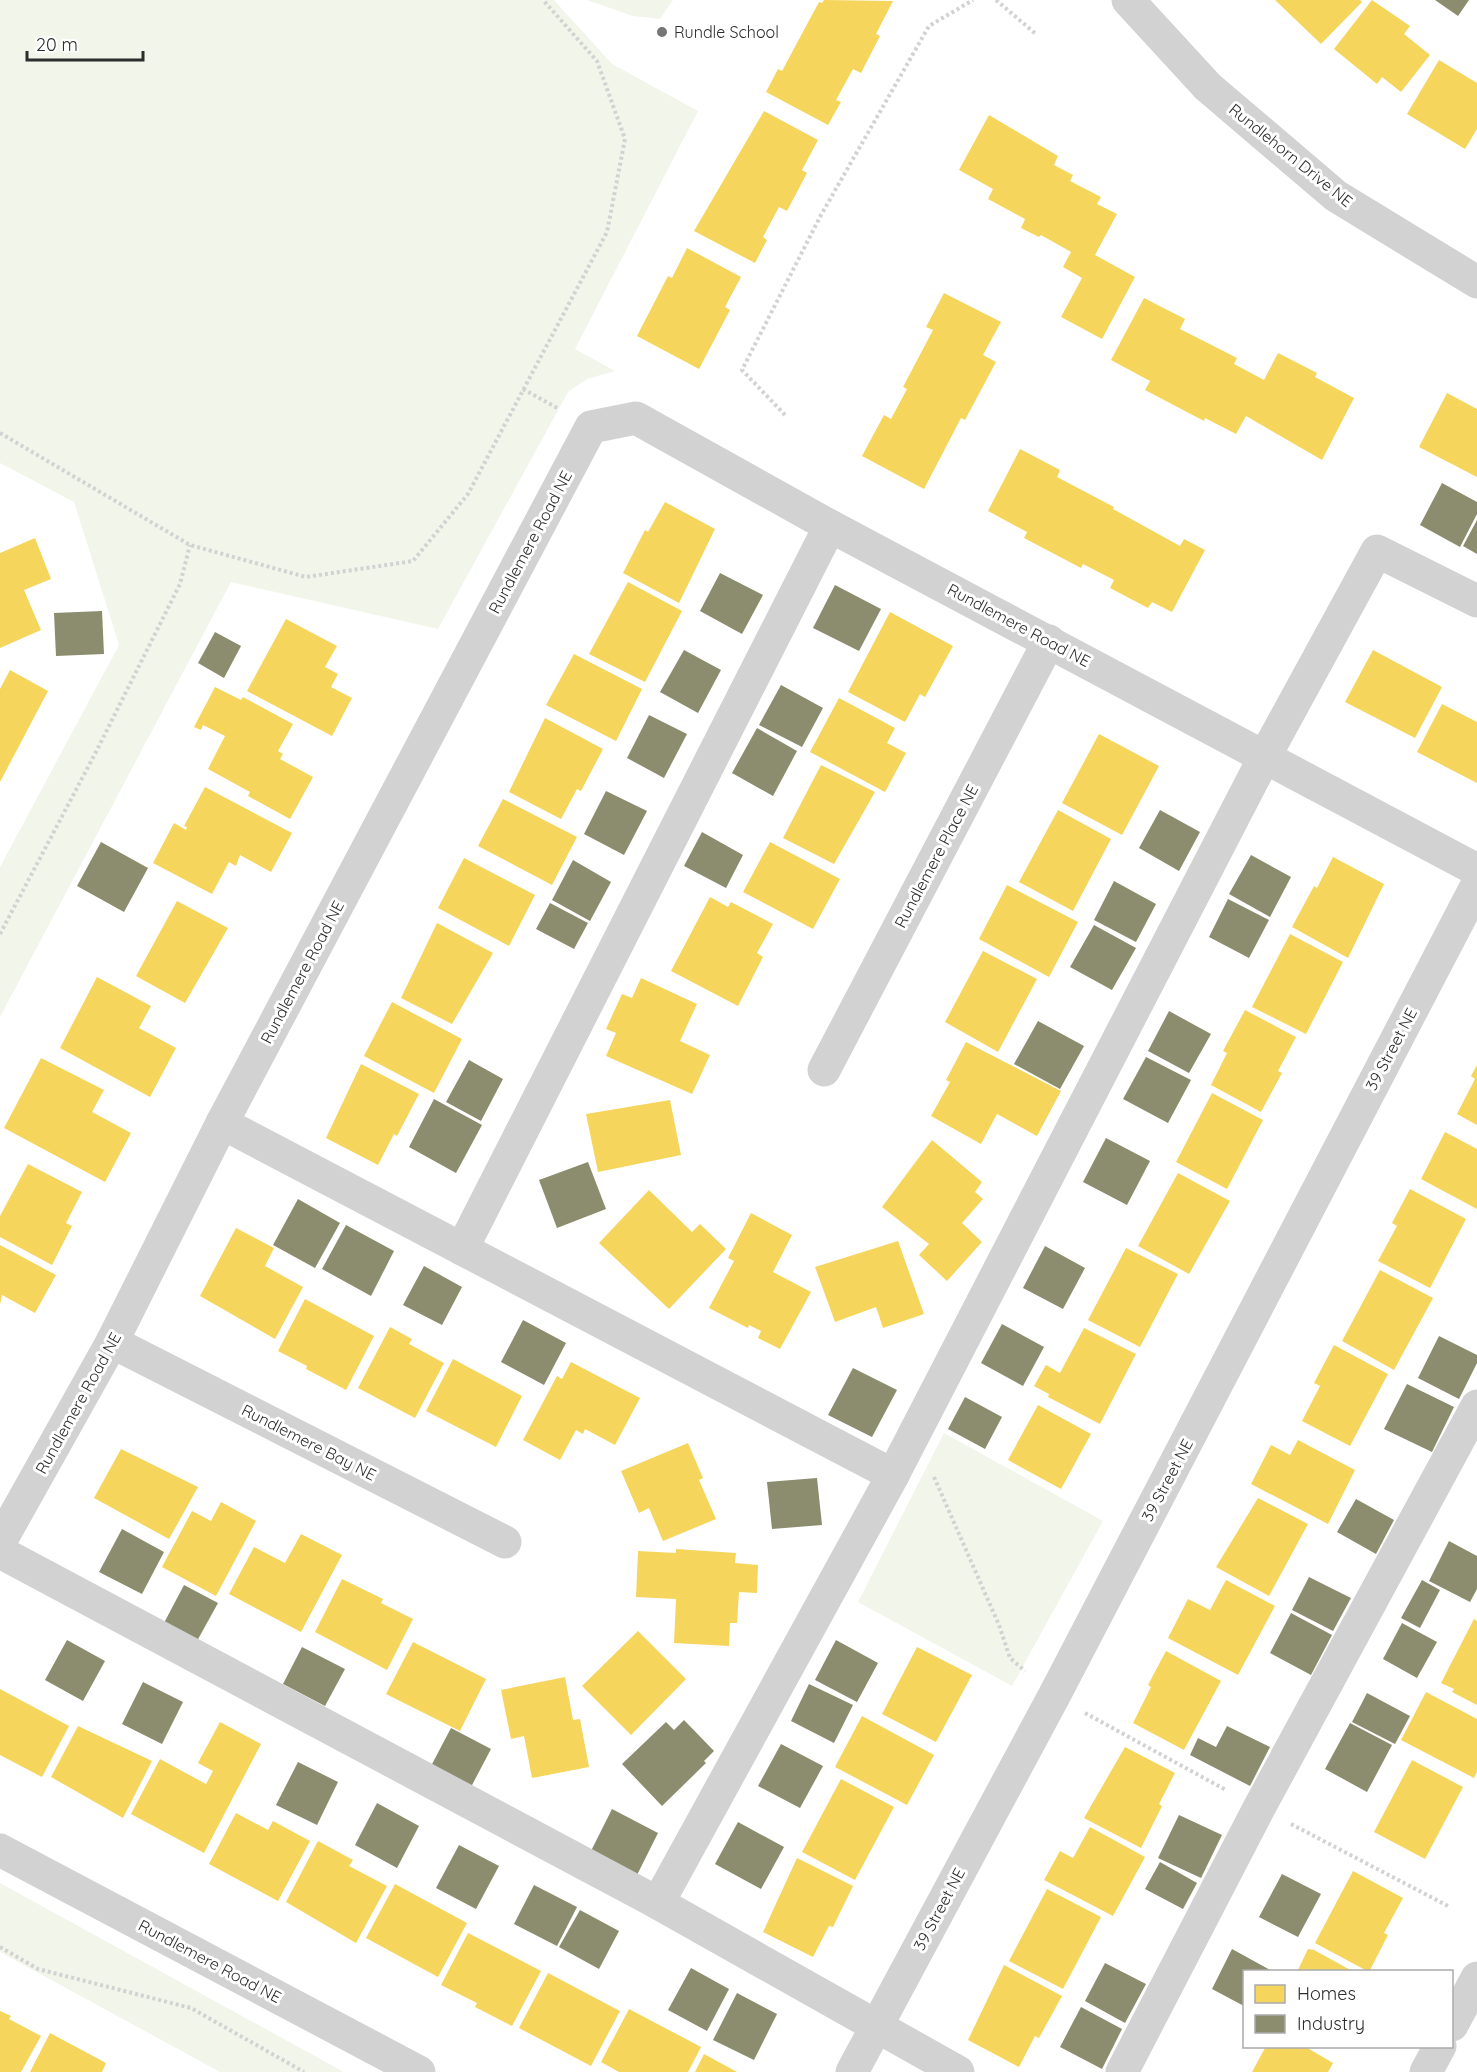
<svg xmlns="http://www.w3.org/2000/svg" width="1477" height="2072" viewBox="0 0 1477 2072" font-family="Quicksand,sans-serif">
	<rect width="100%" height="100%" fill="#fff"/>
	<g fill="#f2f5ea">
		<polygon points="0,0 554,0 612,64 698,111 575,349 615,371 587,379 568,392 438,629 231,582 0,1017 0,867 119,645 74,502 0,463"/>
		<polygon points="587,0 673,0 660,19 633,16"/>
		<polygon points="944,1433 1103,1521 1012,1686 858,1602"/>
		<polygon points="0,1883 344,2072 220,2072 0,1952"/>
	</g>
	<g fill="#f6d55c">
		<polygon points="824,0 893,1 876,34 880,36 861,73 853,69 836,100 841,102 828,125 766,92 778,69 782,71 819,2 822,3"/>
		<polygon points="1275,0 1360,0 1362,2 1321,44"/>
		<polygon points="1372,0 1410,26 1404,34 1430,55 1401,92 1382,77 1377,84 1334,49"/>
		<polygon points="1439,60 1477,83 1477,129 1465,149 1407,114"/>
		<polygon points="764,111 818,140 802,170 807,173 787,211 779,207 763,237 767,240 755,263 694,231"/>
		<polygon points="989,115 1058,156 1054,165 1073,175 1070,181 1101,197 1097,204 1117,214 1095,255 1135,277 1102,339 1061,317 1082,278 1063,267 1071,252 1041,235 1039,237 1021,228 1025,219 988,199 993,189 959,170"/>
		<polygon points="687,248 741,277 725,307 730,310 699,369 637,336 668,276 672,278"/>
		<polygon points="944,293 1001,322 983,355 996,362 965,420 961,418 924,489 862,456 884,415 891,419 907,389 903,387 933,330 926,327"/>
		<polygon points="1144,298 1185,319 1180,329 1237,358 1234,364 1264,380 1278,353 1317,373 1315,377 1354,398 1322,460 1246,416 1236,434 1205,418 1204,421 1145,390 1150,381 1111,360"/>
		<polygon points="1447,393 1477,409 1477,477 1419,447"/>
		<polygon points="1020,449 1060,470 1057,477 1114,507 1113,509 1180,546 1184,539 1205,550 1172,612 1152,602 1148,608 1110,588 1114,580 1083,564 1081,568 1024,538 1027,532 988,511"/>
		<polygon points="665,502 715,529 679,603 623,573 645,530 648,532"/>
		<polygon points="35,538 51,579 24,590 41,630 0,648 0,553"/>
		<polygon points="628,582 682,611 645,682 589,654"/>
		<polygon points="890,612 953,646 925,697 920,694 905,722 848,692"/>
		<polygon points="286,619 337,646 325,667 338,674 331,687 352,698 332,736 247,691"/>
		<polygon points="1373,650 1442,687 1415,738 1345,702"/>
		<polygon points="574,654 642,689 616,741 546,705"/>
		<polygon points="10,670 48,691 0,782 0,689"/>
		<polygon points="215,687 241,700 243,697 293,724 278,751 283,754 280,759 313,777 290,819 248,796 250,792 208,769 225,736 203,725 201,730 194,727"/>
		<polygon points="839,698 895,728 887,743 906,753 885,792 810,752"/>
		<polygon points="1442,704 1477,722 1477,783 1417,752"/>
		<polygon points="545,718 603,749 581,791 577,789 561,819 509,792"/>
		<polygon points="1099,734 1159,766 1122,835 1062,803"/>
		<polygon points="821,765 875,792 834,864 783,838"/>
		<polygon points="205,787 292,833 271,872 240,855 236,866 229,862 212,894 153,863 174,823 186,830 187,827 184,826"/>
		<polygon points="503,799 577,837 552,885 478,846"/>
		<polygon points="1058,810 1111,839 1073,911 1019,882"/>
		<polygon points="770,842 840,879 813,929 743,892"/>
		<polygon points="1333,857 1384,884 1348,958 1292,927 1314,886 1317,888"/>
		<polygon points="464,858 535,895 509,946 438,908"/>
		<polygon points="1007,885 1078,922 1049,977 979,939"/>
		<polygon points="710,897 728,907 731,902 773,924 757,953 763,957 738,1006 671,971"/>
		<polygon points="177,901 228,928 185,1003 136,976"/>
		<polygon points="437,923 493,953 452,1024 401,998"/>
		<polygon points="1290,934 1343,962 1306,1034 1252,1007"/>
		<polygon points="983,951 1037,979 998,1052 945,1022"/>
		<polygon points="97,977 151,1006 139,1028 176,1048 150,1097 60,1048"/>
		<polygon points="641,978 697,1004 680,1041 710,1055 692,1094 606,1056 616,1033 606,1029 622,994 632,998"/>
		<polygon points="392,1002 462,1039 434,1093 364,1056"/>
		<polygon points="1245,1010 1296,1037 1278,1071 1282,1073 1261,1112 1211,1085 1227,1053 1223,1051"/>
		<polygon points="966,1042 1061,1091 1037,1136 997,1114 981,1144 931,1116 950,1082 946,1080"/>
		<polygon points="41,1058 104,1090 92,1112 131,1133 105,1182 4,1128"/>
		<polygon points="361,1064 419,1094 397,1136 394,1134 378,1165 326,1138"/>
		<polygon points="1477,1065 1477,1125 1457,1114 1475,1079 1471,1076"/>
		<polygon points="1212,1093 1263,1120 1227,1189 1176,1162"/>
		<polygon points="670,1100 681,1155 598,1172 586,1114"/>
		<polygon points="1445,1132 1477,1149 1477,1209 1421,1179"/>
		<polygon points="932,1140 982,1182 975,1192 983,1199 962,1223 982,1242 947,1281 919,1255 929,1244 882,1207"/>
		<polygon points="28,1164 82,1192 66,1223 72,1226 52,1265 0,1237 0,1216"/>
		<polygon points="1178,1173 1230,1201 1189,1274 1138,1246"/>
		<polygon points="1410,1189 1466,1219 1430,1288 1378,1261 1397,1226 1392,1223"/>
		<polygon points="649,1190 692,1232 700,1224 726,1249 669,1309 599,1243"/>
		<polygon points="751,1213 792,1235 773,1272 811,1292 780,1349 758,1338 761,1331 749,1325 748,1328 709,1308 734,1261 728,1258"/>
		<polygon points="236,1228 274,1248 265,1266 303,1287 275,1339 200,1296"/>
		<polygon points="898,1241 924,1314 883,1328 876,1307 835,1322 815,1267"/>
		<polygon points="0,1245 56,1275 35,1313 2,1295 0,1305"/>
		<polygon points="1126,1248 1178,1274 1140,1347 1088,1320"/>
		<polygon points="1380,1270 1433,1298 1394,1370 1342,1341"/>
		<polygon points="305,1299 374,1336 346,1390 306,1369 307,1366 278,1351"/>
		<polygon points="390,1327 412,1339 409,1344 444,1363 415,1418 358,1388"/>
		<polygon points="1084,1328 1136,1354 1100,1424 1048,1397 1049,1394 1034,1386 1046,1365 1060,1373"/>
		<polygon points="1334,1345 1388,1374 1350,1446 1302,1421 1320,1386 1314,1383"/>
		<polygon points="453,1359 522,1396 496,1447 426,1411"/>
		<polygon points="571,1362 640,1398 615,1445 585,1429 583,1434 576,1430 560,1460 523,1440 557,1376 562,1379"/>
		<polygon points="1038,1405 1091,1434 1061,1489 1008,1460"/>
		<polygon points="1298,1440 1355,1470 1328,1524 1251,1484 1271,1445 1290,1455"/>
		<polygon points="688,1443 703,1478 699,1480 716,1519 663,1541 649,1508 639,1513 621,1471"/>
		<polygon points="121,1449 198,1487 169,1539 94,1498"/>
		<polygon points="1258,1498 1308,1524 1269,1596 1216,1567"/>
		<polygon points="221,1502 256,1521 216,1596 162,1567 192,1511 211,1521"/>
		<polygon points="301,1534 342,1555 301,1632 229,1594 254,1547 285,1563"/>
		<polygon points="676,1549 736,1553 735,1563 758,1565 757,1593 739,1592 737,1623 730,1623 729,1646 674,1643 676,1599 636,1597 638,1551 676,1553"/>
		<polygon points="342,1579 383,1599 381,1603 413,1619 387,1670 315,1632"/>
		<polygon points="1226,1580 1275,1606 1238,1675 1168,1638 1188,1599 1210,1610"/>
		<polygon points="1474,1619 1477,1621 1477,1705 1452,1692 1454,1689 1441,1683"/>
		<polygon points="638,1631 686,1679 631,1735 582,1686"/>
		<polygon points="413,1642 486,1679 460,1731 386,1694"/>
		<polygon points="917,1647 972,1675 936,1742 882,1714"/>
		<polygon points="1166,1651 1221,1681 1184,1750 1133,1723 1151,1687 1148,1685"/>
		<polygon points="565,1677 573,1720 580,1719 589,1767 532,1778 524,1736 511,1739 501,1690"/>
		<polygon points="0,1689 69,1726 42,1777 0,1755"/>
		<polygon points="1426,1692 1477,1719 1477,1772 1474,1778 1401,1740"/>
		<polygon points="862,1716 934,1755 907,1805 835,1767"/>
		<polygon points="220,1722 261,1744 204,1853 131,1814 160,1759 206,1784 213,1771 198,1763"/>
		<polygon points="78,1726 152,1761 123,1818 51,1777"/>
		<polygon points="1125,1747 1175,1773 1159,1804 1162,1806 1141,1848 1084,1818"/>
		<polygon points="1412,1760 1463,1787 1425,1859 1374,1832"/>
		<polygon points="841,1779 894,1807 855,1880 802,1852"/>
		<polygon points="236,1813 268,1830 273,1821 310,1841 278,1901 209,1864"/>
		<polygon points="1090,1827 1145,1857 1113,1916 1044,1880 1060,1851 1073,1858"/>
		<polygon points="318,1841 353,1860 349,1866 387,1886 356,1943 286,1902"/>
		<polygon points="797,1858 853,1886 833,1927 829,1926 813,1957 763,1932"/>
		<polygon points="1353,1871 1403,1898 1384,1933 1388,1935 1369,1972 1315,1943"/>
		<polygon points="395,1884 467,1923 438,1977 366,1938"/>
		<polygon points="1047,1889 1101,1917 1063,1989 1009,1961"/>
		<polygon points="468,1933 541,1971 512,2026 475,2007 477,2003 441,1985"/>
		<polygon points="1308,1949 1314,1950 1354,1972 1297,1972"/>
		<polygon points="1004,1965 1062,1996 1039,2038 1035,2036 1019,2067 968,2040"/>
		<polygon points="548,1973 620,2011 591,2066 519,2028"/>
		<polygon points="629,2009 701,2047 688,2072 619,2072 601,2062"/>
		<polygon points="0,2011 11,2016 9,2019 41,2036 21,2072 0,2072"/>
		<polygon points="50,2033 106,2063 102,2072 30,2072"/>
		<polygon points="1266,2046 1304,2046 1333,2063 1328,2072 1252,2072"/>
		<polygon points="704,2054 737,2072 695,2072"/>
	</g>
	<g fill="#8c8c6e">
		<polygon points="1435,0 1469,0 1458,16"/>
		<polygon points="1442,483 1477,502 1477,514 1460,547 1420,525"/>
		<polygon points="1477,520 1477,554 1463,546"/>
		<polygon points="720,573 763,595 742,634 700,611"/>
		<polygon points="835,585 881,609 859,651 813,628"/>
		<polygon points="102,611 104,654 56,656 54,613"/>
		<polygon points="215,632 241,646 224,678 198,663"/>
		<polygon points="684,650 721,670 698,713 660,692"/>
		<polygon points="781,685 823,708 802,747 759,725"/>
		<polygon points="649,715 687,734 664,778 627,758"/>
		<polygon points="757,728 797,751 773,796 732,773"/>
		<polygon points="606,791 647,811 624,855 584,834"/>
		<polygon points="1160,810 1200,832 1179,871 1139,848"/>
		<polygon points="702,832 743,855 726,888 684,866"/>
		<polygon points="101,842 148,868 124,912 77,886"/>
		<polygon points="1251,855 1291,877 1270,917 1229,894"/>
		<polygon points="573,860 611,882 590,921 552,900"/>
		<polygon points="1114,881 1156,904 1136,942 1094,920"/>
		<polygon points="1228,899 1269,920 1249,958 1209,937"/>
		<polygon points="550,903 588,923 574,949 536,929"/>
		<polygon points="1094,925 1136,948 1112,990 1070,967"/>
		<polygon points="1169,1011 1211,1034 1189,1073 1148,1051"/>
		<polygon points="1038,1021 1084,1046 1060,1089 1014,1064"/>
		<polygon points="1146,1057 1191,1080 1168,1123 1123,1099"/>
		<polygon points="469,1060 503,1079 481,1121 446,1102"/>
		<polygon points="434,1099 482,1125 456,1173 409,1147"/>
		<polygon points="1106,1138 1150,1161 1127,1205 1083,1182"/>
		<polygon points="588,1162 606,1209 557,1228 539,1180"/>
		<polygon points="298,1199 340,1223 315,1268 273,1245"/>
		<polygon points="346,1225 394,1251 371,1296 322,1269"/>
		<polygon points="1045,1246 1085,1268 1063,1309 1023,1288"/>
		<polygon points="424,1266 462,1287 442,1325 403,1305"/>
		<polygon points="523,1320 566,1343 544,1385 501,1362"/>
		<polygon points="1002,1324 1044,1347 1023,1386 981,1363"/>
		<polygon points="1439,1336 1477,1355 1477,1363 1459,1399 1418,1378"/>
		<polygon points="853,1368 897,1390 872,1437 828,1415"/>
		<polygon points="1407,1384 1454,1407 1432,1452 1384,1429"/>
		<polygon points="965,1397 1002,1417 985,1449 948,1429"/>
		<polygon points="817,1478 822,1525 772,1529 767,1482"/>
		<polygon points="1356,1499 1394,1520 1376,1554 1337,1532"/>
		<polygon points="122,1529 164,1552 142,1594 99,1572"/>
		<polygon points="1449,1541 1477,1556 1477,1589 1470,1602 1429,1581"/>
		<polygon points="1309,1577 1351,1598 1333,1631 1292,1610"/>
		<polygon points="1422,1580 1440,1590 1420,1628 1401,1618"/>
		<polygon points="184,1585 218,1603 197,1641 164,1623"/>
		<polygon points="1291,1613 1332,1635 1311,1675 1270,1653"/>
		<polygon points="1402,1623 1437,1642 1417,1678 1383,1659"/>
		<polygon points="67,1640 105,1661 83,1701 45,1680"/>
		<polygon points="836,1640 878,1663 857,1702 815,1680"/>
		<polygon points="302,1647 345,1669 325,1706 283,1684"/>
		<polygon points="143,1682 183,1702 162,1744 122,1724"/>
		<polygon points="809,1684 853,1705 834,1743 791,1721"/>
		<polygon points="1367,1693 1410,1716 1395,1744 1352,1722"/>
		<polygon points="684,1720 714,1751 704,1761 706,1763 662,1806 622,1764 666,1722 674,1730"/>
		<polygon points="1350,1723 1392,1745 1367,1792 1325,1769"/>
		<polygon points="1227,1726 1270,1747 1250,1786 1190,1755 1198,1738 1216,1747"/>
		<polygon points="451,1728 491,1749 471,1787 431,1766"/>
		<polygon points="781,1744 823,1766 800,1808 758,1786"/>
		<polygon points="298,1762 338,1782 317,1825 276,1805"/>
		<polygon points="377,1803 419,1826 397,1868 355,1845"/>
		<polygon points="612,1809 658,1833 637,1875 591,1851"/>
		<polygon points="1179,1815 1222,1835 1201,1878 1158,1858"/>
		<polygon points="738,1822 784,1847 761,1889 715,1864"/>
		<polygon points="459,1845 499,1866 476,1909 436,1888"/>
		<polygon points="1160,1862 1197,1883 1183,1909 1145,1889"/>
		<polygon points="1282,1874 1321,1894 1298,1937 1259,1917"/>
		<polygon points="534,1885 577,1907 557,1946 514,1924"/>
		<polygon points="580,1910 619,1931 599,1969 559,1947"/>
		<polygon points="1232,1949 1274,1972 1244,1972 1244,2006 1212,1989"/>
		<polygon points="1105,1963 1146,1984 1125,2023 1085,2001"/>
		<polygon points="691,1968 729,1989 707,2031 668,2010"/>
		<polygon points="737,1993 777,2014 754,2060 713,2040"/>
		<polygon points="1081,2007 1122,2029 1102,2069 1060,2047"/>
	</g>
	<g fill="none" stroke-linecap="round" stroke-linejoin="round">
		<g stroke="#d2d2d2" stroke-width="4" stroke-dasharray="3 3" stroke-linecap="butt">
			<polyline points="996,0 1037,35"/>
			<polyline points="523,389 559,409"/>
			<polyline points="785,415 742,370 821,215 929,26 973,0"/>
			<polyline points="0,433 190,545 306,577 413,561 468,494 607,232 625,139 597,61 543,0"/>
			<polyline points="0,934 97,750 180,584 190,545"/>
			<polyline points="934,1477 999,1625 1010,1658 1025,1671"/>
			<polyline points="1085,1713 1226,1790"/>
			<polyline points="1291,1824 1450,1907"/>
			<polyline points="0,1947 38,1969 191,2008 304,2072"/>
		</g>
		<g stroke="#d2d2d2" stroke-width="33">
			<polyline points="1128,0 1208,87 1336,196 1477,282"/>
			<polyline points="824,1070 1049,641"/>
			<polyline points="222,1123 893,1475"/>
			<polyline points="462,1249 830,526"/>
			<polyline points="112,1342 505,1542"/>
			<polyline points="0,1542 112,1342 222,1123 591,427 636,418 830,526 1477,870"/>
			<polyline points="0,1552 658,1903 958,2072"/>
			<polyline points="0,1850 419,2072"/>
			<polyline points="658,1903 893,1475 1265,756 1377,551 1477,601"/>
			<polyline points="1452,2025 1477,1978"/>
			<polyline points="852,2072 1054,1696 1477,885"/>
			<polyline points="1122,2072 1259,1808 1477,1406"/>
			<polyline points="1426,2072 1440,2046"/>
		</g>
	</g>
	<circle fill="#767676" stroke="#fff" stroke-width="2" cx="662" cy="32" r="6"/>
	<g text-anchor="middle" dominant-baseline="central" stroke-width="6" stroke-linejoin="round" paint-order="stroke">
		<g font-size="16" fill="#2d2d2d" stroke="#fff" text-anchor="start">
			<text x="674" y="32">Rundle School</text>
		</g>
		<g font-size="16" fill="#2d2d2d" stroke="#fff">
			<text transform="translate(1291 155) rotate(39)">Rundlehorn Drive NE</text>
			<text transform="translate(530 542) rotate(-62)">Rundlemere Road NE</text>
			<text transform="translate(1019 625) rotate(28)">Rundlemere Road NE</text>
			<text transform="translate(936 856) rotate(-62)">Rundlemere Place NE</text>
			<text transform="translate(302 972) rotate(-62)">Rundlemere Road NE</text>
			<text transform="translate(1391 1049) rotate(-62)">39 Street NE</text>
			<text transform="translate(78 1403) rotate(-61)">Rundlemere Road NE</text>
			<text transform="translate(309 1442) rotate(27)">Rundlemere Bay NE</text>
			<text transform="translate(1167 1480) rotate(-62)">39 Street NE</text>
			<text transform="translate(939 1909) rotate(-62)">39 Street NE</text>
			<text transform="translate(210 1961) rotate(28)">Rundlemere Road NE</text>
		</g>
	</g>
	<rect x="1243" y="1970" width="210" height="78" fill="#ffffff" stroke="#ababab" stroke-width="1.5"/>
	<rect x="1255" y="1985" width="30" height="18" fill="#f6d55c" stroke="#ababab" stroke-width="1.5"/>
	<text x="1297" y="2000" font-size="18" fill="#2d2d2d">Homes</text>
	<rect x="1255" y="2015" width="30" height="18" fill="#8c8c6e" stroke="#ababab" stroke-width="1.5"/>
	<text x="1297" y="2030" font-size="18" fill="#2d2d2d">Industry</text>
	<path d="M27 51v9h116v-9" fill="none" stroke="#2d2d2d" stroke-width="3"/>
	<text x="36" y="51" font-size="18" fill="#2d2d2d" stroke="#ffffff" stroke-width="4.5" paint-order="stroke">20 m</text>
</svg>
